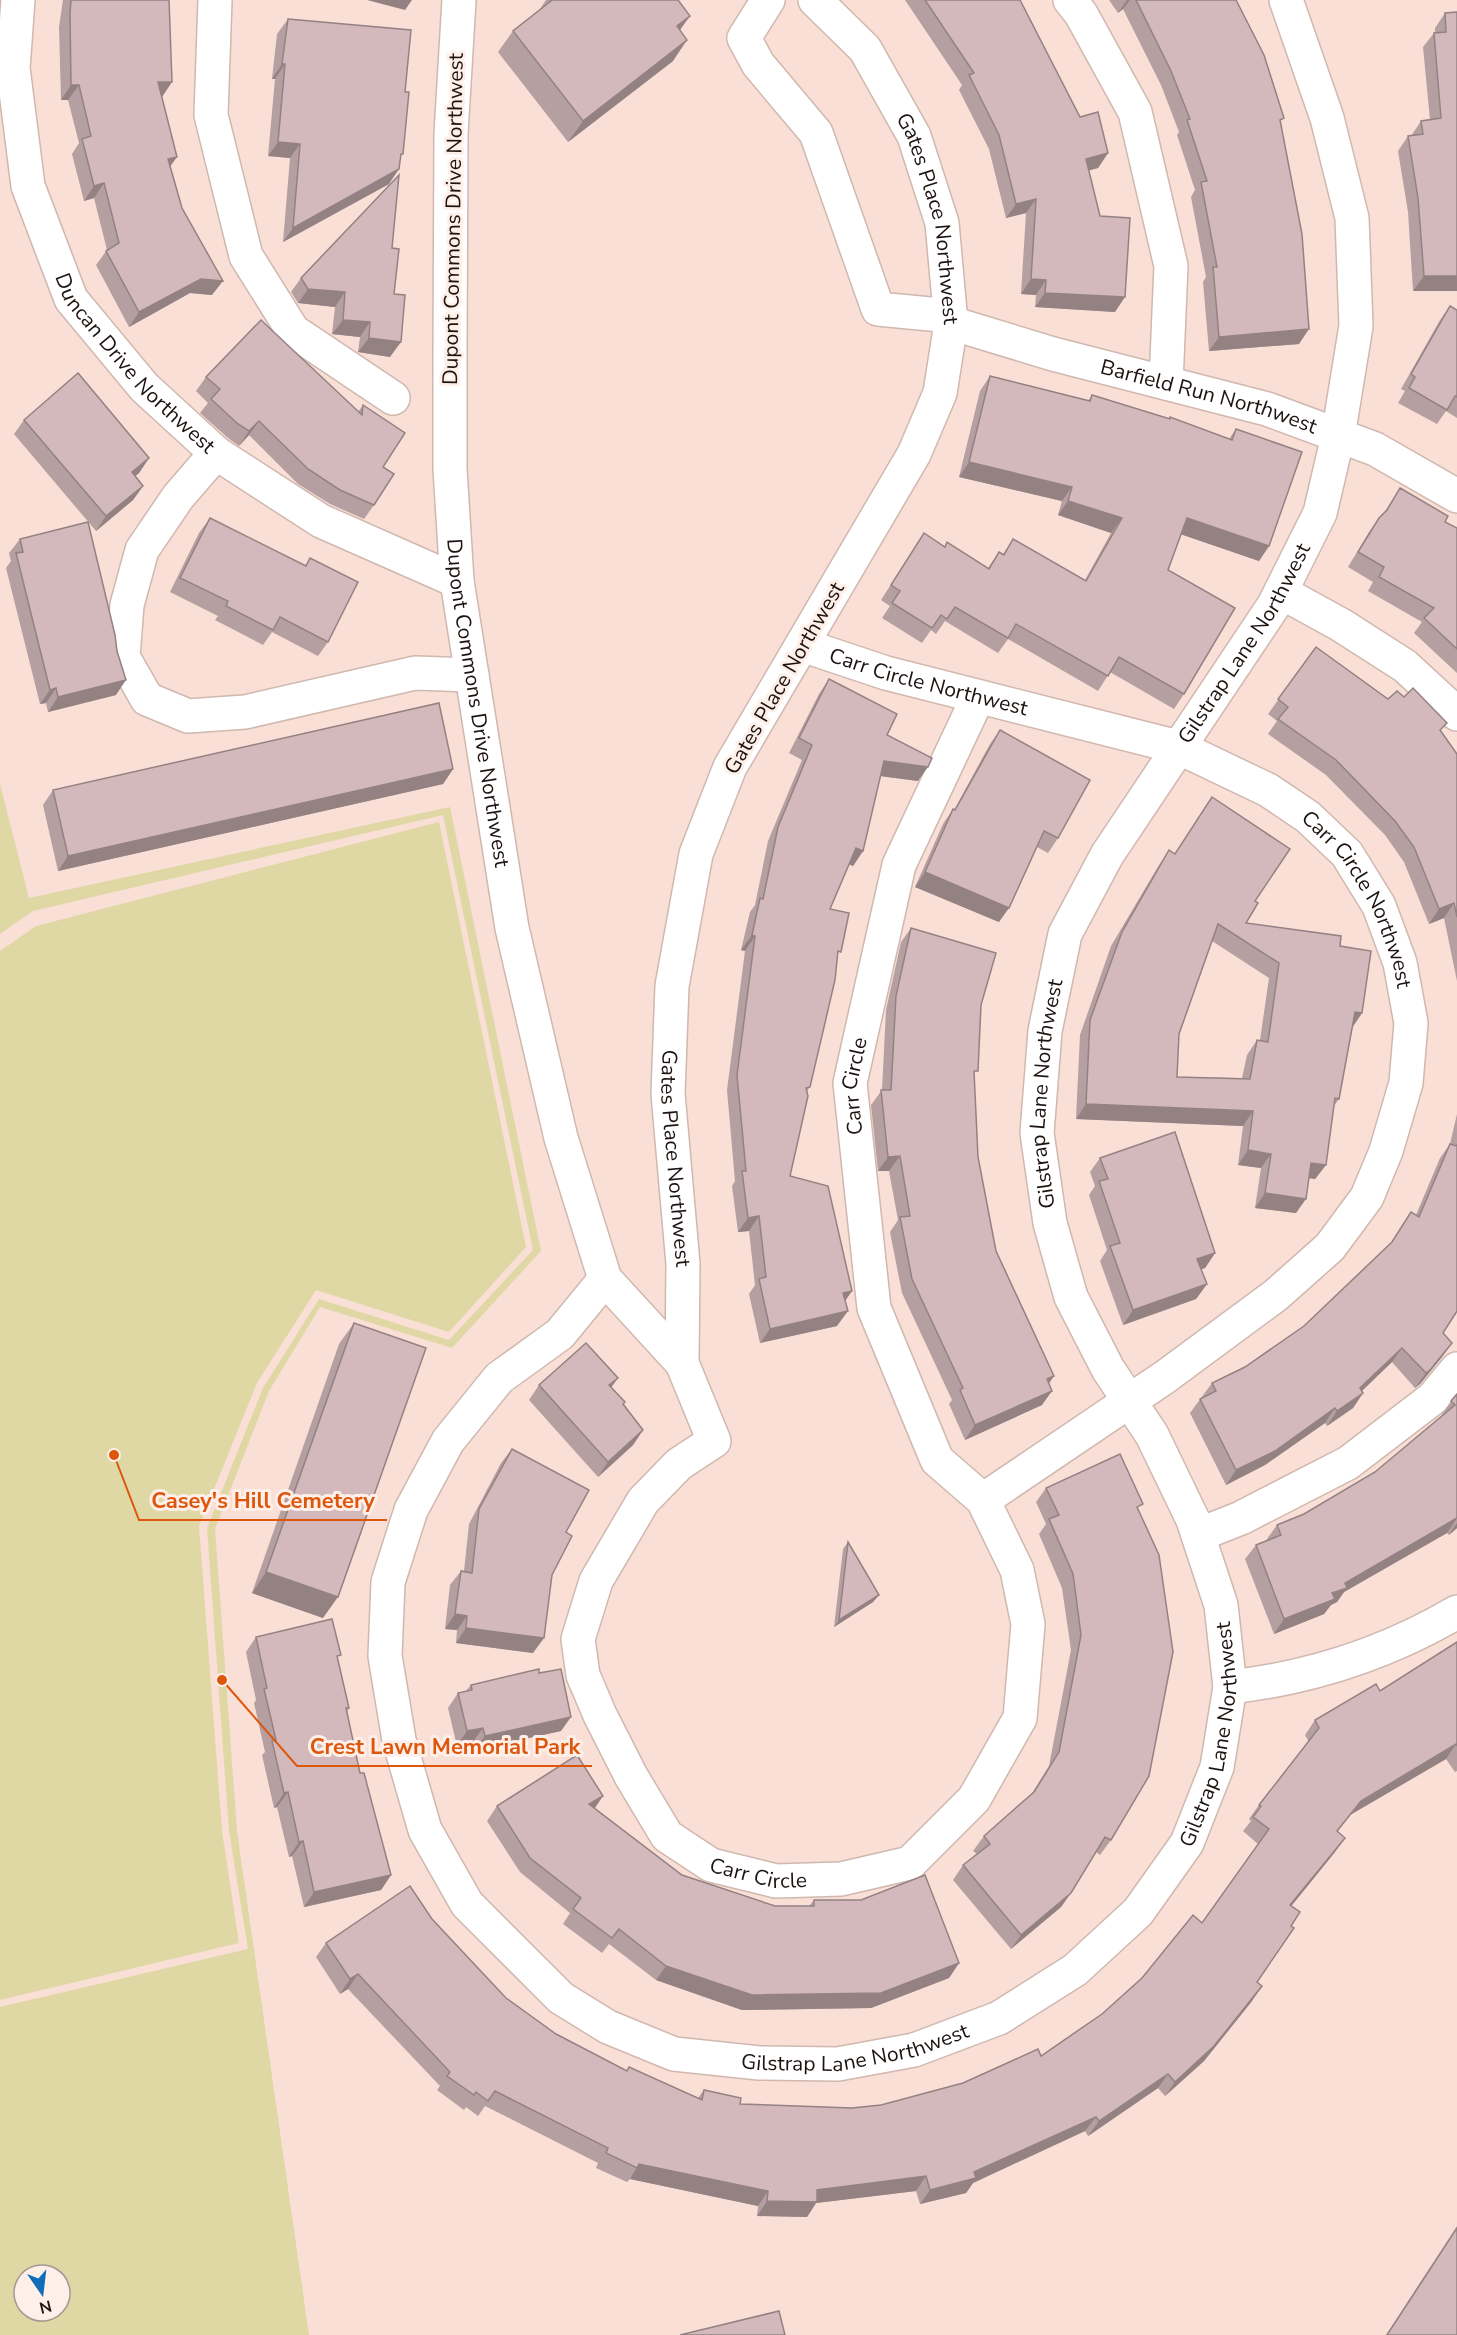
<svg xmlns="http://www.w3.org/2000/svg" width="1457" height="2335" viewBox="0 0 1457 2335" font-family="'Nunito Sans',sans-serif">
	<rect width="100%" height="100%" fill="#f9dfd6"/>
	<g fill="#dfd8a5" fill-rule="evenodd">
		<path d="M0 784 29 898 450 807 541 1251 452 1348 320 1307 269 1391 215 1529 237 1831 309 2335H0V2007L248 1949 229 1831 207 1528 263 1388 319 1299 449 1340 533 1250 443 815 33 911 0 934ZM24 2275H60V2311H24Z"/>
		<polygon points="439,822 526,1247 449,1332 316,1290 257,1383 199,1526 222,1831 239,1943 0,2000 0,951 36,926"/>
	</g>
	<g fill="none" stroke-linecap="round" stroke-linejoin="round">
		<defs>
			<g id="minor">
				<path id="s1" d="M18 0 13 68 28 186 71 299 144 387 216 453 321 521 457 581"/>
				<polyline points="215,0 211,115 246,256 293,331 393,398"/>
				<path id="s2" d="M459 0 451 134 450 352V469L457 581 512 928 561 1138 605 1279 682 1363"/>
				<polyline points="768,0 744,38 758,64 816,133 878,309 951,316"/>
				<path id="s3" d="M815 0 865 49 914 136 942 223 951 323 940 393 914 454 730 767 696 854 672 986 668 1094 683 1264 682 1363 714 1441 679 1464 643 1501 596 1581 578 1639 583 1675 600 1715 631 1776 667 1836 711 1865 776 1881 841 1879 910 1863 974 1799 1020 1718 1028 1624 1017 1570 983 1500 937 1460 874 1308 850 1083 899 865 978 697"/>
				<polyline points="1070,0 1081,14 1135,112 1171,266 1166,383"/>
				<path id="s4" d="M951 323 1053 354 1267 409 1375 449 1457 496"/>
				<polyline points="216,453 178,497 142,550 127,605 123,657 147,699 188,716 245,712 415,673 472,675"/>
				<polyline points="1281,592 1341,625 1405,666 1457,714"/>
				<path id="s5" d="M802 645 886 673 1178 747 1268 790 1308 817 1347 854 1379 906 1400 963 1411 1023 1406 1083 1386 1151 1367 1197 1330 1247 1276 1295 1165 1377 983 1500"/>
				<path id="s6" d="M605 1279 560 1334 499 1378 448 1441 411 1510 388 1582 385 1656 399 1740 425 1830 467 1904 561 1998 608 2027 674 2054 759 2063 838 2064 914 2050 999 2018 1075 1970 1138 1912 1187 1843 1217 1767 1230 1687 1221 1605 1193 1520 1152 1435 1108 1369 1071 1297 1050 1223 1037 1133 1045 1031 1065 934 1107 855 1274 605 1320 513 1338 436 1356 326 1352 218 1327 118 1286 0"/>
				<polyline points="1198,1535 1241,1518 1348,1463 1433,1398 1457,1369"/>
				<path d="M1230 1687C1311 1678 1387 1653 1457 1612"/>
			</g>
		</defs>
		<use href="#minor" stroke="#d0b8af" stroke-width="36"/>
		<use href="#minor" stroke="#fff" stroke-width="33"/>
	</g>
	<g fill="#b59fa1" fill-rule="evenodd">
		<polygon points="63,0 169,0 161,97 170,166 182,208 212,295 190,293 129,327 96,265 107,250 94,198 84,201 72,154 79,143 68,100 61,100 59,27"/>
		<polygon points="546,0 678,0 673,61 568,142 498,52 513,31 538,12"/>
		<polygon points="905,0 1020,0 1080,117 1108,153 1098,168 1089,170 1115,312 1035,307 1036,295 1021,294 1026,213 1006,218 989,149 959,90 962,85"/>
		<polygon points="1109,0 1236,0 1281,124 1299,344 1209,351 1203,282 1206,277 1191,197 1195,190 1177,135 1179,132 1161,85 1123,9 1118,13"/>
		<polygon points="1445,13 1457,291 1413,291 1408,212 1398,151 1408,136 1411,136 1421,121 1430,120 1423,47 1434,33 1435,33 1435,28"/>
		<polygon points="288,19 405,92 400,159 389,184 283,242 290,158 268,156 275,79 272,79 277,34"/>
		<polygon points="392,248 394,294 390,357 358,352 360,337 332,334 335,307 298,303 291,292 301,278"/>
		<polygon points="1450,306 1457,310 1457,418 1446,411 1437,424 1398,403 1405,391 1401,389 1440,320"/>
		<polygon points="990,376 1088,401 1092,395 1229,439 1236,429 1269,546 1259,561 1181,534 1168,570 1184,694 1174,709 1110,672 1098,691 1008,639 998,653 945,621 936,634 931,630 922,643 882,618 890,606 881,600 924,533 944,547 988,568 999,552 1003,554 1013,539 1085,580 1111,533 1058,515 1062,501 959,477 980,391"/>
		<polygon points="206,377 358,412 363,405 383,467 374,505 364,519 330,504 298,484 249,435 239,446 228,438 200,413 208,403 196,391"/>
		<polygon points="24,420 149,458 139,473 135,476 143,486 133,500 96,531 14,434"/>
		<polygon points="1400,488 1445,522 1457,528 1457,673 1414,633 1422,622 1368,591 1373,582 1348,567 1369,532 1379,518 1384,513"/>
		<polygon points="210,518 305,566 310,558 328,642 318,656 272,632 263,645 215,620 218,616 170,592 199,533"/>
		<polygon points="20,539 116,695 48,712 46,703 40,704 6,568 11,561 9,553"/>
		<polygon points="1316,647 1388,699 1441,731 1457,754 1457,981 1444,918 1429,924 1404,862 1385,835 1326,775 1268,734 1277,721 1268,714"/>
		<polygon points="829,679 887,735 918,781 880,776 863,851 853,866 849,864 830,909 838,955 810,1087 807,1091 790,1176 852,1291 845,1301 837,1326 760,1343 749,1294 755,1285 749,1231 738,1232 732,1186 735,1181 727,1090 745,951 741,950 750,912 755,905 768,841 802,760 789,753 819,694"/>
		<polygon points="1000,730 1058,838 1048,853 1037,847 999,922 915,887 943,824 953,809 954,810 990,744"/>
		<polygon points="453,769 443,784 58,871 43,805 53,790"/>
		<path d="M1212 797 1255 901 1246 923 1340 946 1362 1013 1353 1026 1339 1099 1334 1106 1326 1165 1315 1179 1309 1178 1296 1213 1255 1208 1261 1168 1238 1165 1243 1126 1076 1119 1080 1035 1111 946 1159 865 1169 850 1175 854ZM1212 941 1269 978 1260 1040H1257L1247 1055 1242 1078 1177 1077 1179 1034Z"/>
		<polygon points="911,928 981,1005 974,1077 978,1157 996,1251 1049,1383 1042,1405 965,1440 949,1404 952,1400 902,1293 890,1232 898,1220 889,1171 878,1171 871,1105 882,1090 886,1010 901,942"/>
		<polygon points="1457,1114 1457,1311 1443,1333 1442,1357 1420,1384 1415,1388 1392,1362 1362,1391 1363,1393 1353,1408 1327,1426 1325,1423 1265,1465 1226,1485 1190,1413 1212,1383 1245,1367 1304,1326 1390,1244 1411,1212 1416,1215 1440,1158 1450,1144"/>
		<polygon points="1100,1158 1215,1253 1205,1268 1201,1269 1207,1284 1196,1299 1123,1325 1100,1261 1107,1250 1089,1195 1095,1186 1090,1172"/>
		<polygon points="354,1323 323,1618 252,1593 339,1344"/>
		<polygon points="618,1378 611,1387 625,1402 623,1405 643,1430 633,1445 598,1477 529,1400 539,1385"/>
		<polygon points="1457,1394 1457,1528 1449,1535 1447,1533 1344,1592 1337,1602 1331,1605 1324,1614 1274,1634 1245,1559 1256,1545 1267,1540 1267,1539 1277,1525 1304,1514 1375,1472 1441,1416 1451,1401"/>
		<polygon points="512,1449 566,1532 552,1575 533,1653 456,1643 457,1630 445,1629 450,1585 461,1571 464,1571 469,1524 501,1463"/>
		<polygon points="1046,1488 1139,1510 1111,1840 1100,1855 1096,1852 1061,1907 1011,1949 953,1880 963,1865 977,1854 973,1851 984,1836 1031,1795 1049,1766 1071,1650 1062,1588 1039,1534 1046,1524 1036,1502"/>
		<polygon points="848,1542 879,1595 873,1602 834,1627 843,1549"/>
		<polygon points="256,1637 338,1659 349,1708 347,1712 360,1773 391,1875 381,1890 304,1907 292,1856 289,1857 277,1807 274,1808 262,1755 265,1752 254,1703 256,1700 246,1652"/>
		<polygon points="1457,1642 1457,1771 1455,1772 1446,1759 1350,1815 1338,1831 1335,1852 1291,1906 1291,1926 1257,1982 1252,2001 1204,2061 1165,2096 1158,2088 1088,2136 1085,2131 973,2183 966,2193 920,2204 916,2191 816,2203 807,2217 757,2216 758,2206 630,2179 627,2182 596,2168 598,2163 485,2106 478,2116 466,2107 464,2110 437,2090 440,2086 348,1989 340,1994 316,1957 326,1943 432,1919 506,1998 556,2034 627,2071 629,2067 698,2098 704,2090 740,2104 852,2108 881,2105 963,2083 1041,2056 1102,2014 1202,1923 1258,1844 1243,1831 1251,1821 1249,1819 1259,1805 1309,1742 1305,1735 1315,1720 1380,1691"/>
		<polygon points="471,1685 561,1731 474,1750 472,1743 457,1746 448,1708 458,1693 466,1691"/>
		<polygon points="497,1806 595,1808 682,1875 775,1906 809,1906 814,1900 959,1963 949,1978 871,2008 742,2010 656,1980 609,1944 602,1953 563,1924 570,1913 520,1872 487,1821"/>
		<polygon points="1457,2226 1457,2335 1386,2335"/>
	</g>
	<g fill="#948283">
		<polygon points="367,0 412,0 405,10"/>
		<polygon points="1127,0 1130,0 1123,9 1118,13"/>
		<polygon points="690,16 675,37 677,26"/>
		<polygon points="687,40 673,61 568,142 583,121"/>
		<polygon points="282,64 285,64 275,79 272,79"/>
		<polygon points="158,82 172,82 162,97 147,97"/>
		<polygon points="71,85 79,85 68,100 61,100"/>
		<polygon points="278,142 300,144 290,158 268,156"/>
		<polygon points="1108,153 1098,168 1076,174 1086,159"/>
		<polygon points="177,157 167,171 168,159"/>
		<polygon points="399,169 389,184 283,242 293,228"/>
		<polygon points="104,183 94,198 84,201 94,186"/>
		<polygon points="1036,199 1026,213 1006,218 1016,204"/>
		<polygon points="1424,276 1457,276 1457,291 1413,291"/>
		<polygon points="201,279 223,281 212,295 190,293 129,327 139,312"/>
		<polygon points="1031,279 1046,280 1036,295 1021,294"/>
		<polygon points="308,289 345,292 335,307 298,303"/>
		<polygon points="1045,293 1125,297 1115,312 1035,307"/>
		<polygon points="343,320 370,322 360,337 332,334"/>
		<polygon points="1309,329 1299,344 1209,351 1219,337"/>
		<polygon points="369,338 401,342 390,357 358,352"/>
		<polygon points="259,421 249,435 239,446 249,431"/>
		<polygon points="149,458 139,473 122,487 132,472"/>
		<polygon points="969,462 1072,487 1062,501 959,477"/>
		<polygon points="143,486 133,500 96,531 106,516"/>
		<polygon points="1068,501 1122,518 1111,533 1058,515"/>
		<polygon points="1187,518 1269,546 1259,561 1177,533"/>
		<polygon points="126,680 116,695 48,712 58,697"/>
		<polygon points="56,688 46,703 40,704 50,690"/>
		<polygon points="884,761 928,767 918,781 873,775"/>
		<polygon points="453,769 443,784 58,871 68,856"/>
		<polygon points="856,848 863,851 853,866 846,863"/>
		<polygon points="925,872 1009,908 999,922 915,887"/>
		<polygon points="1454,903 1444,918 1429,924 1439,909"/>
		<polygon points="752,935 755,936 745,951 741,950"/>
		<polygon points="1355,1012 1362,1013 1352,1028"/>
		<polygon points="1086,1104 1253,1111 1243,1126 1076,1119"/>
		<polygon points="1248,1150 1271,1154 1261,1168 1238,1165"/>
		<polygon points="900,1156 889,1171 878,1171 888,1157"/>
		<polygon points="1311,1163 1326,1165 1315,1179 1301,1177"/>
		<polygon points="1265,1193 1306,1199 1296,1213 1255,1208"/>
		<polygon points="759,1216 749,1231 738,1232 748,1218"/>
		<polygon points="1215,1253 1205,1268 1187,1274 1197,1259"/>
		<polygon points="1207,1284 1196,1299 1123,1325 1133,1310"/>
		<polygon points="852,1291 842,1305 843,1293"/>
		<polygon points="848,1311 837,1326 760,1343 770,1329"/>
		<polygon points="1452,1343 1442,1357 1420,1384 1415,1388 1426,1373"/>
		<polygon points="1402,1348 1392,1362 1350,1402 1363,1393 1353,1408 1327,1426 1337,1411"/>
		<polygon points="1054,1376 1044,1391 1047,1379"/>
		<polygon points="618,1378 608,1392 609,1385"/>
		<polygon points="1052,1391 1042,1405 965,1440 975,1425"/>
		<polygon points="1335,1408 1325,1423 1265,1465 1226,1485 1236,1470"/>
		<polygon points="643,1430 633,1445 598,1477 608,1462"/>
		<polygon points="1457,1518 1447,1533 1344,1592 1337,1602 1331,1605 1324,1614 1274,1634 1284,1619 1332,1593 1345,1583"/>
		<polygon points="1457,1523 1457,1528 1449,1535"/>
		<polygon points="266,1572 338,1597 323,1618 252,1593"/>
		<polygon points="879,1595 873,1602 834,1627 839,1620"/>
		<polygon points="455,1614 467,1616 457,1630 445,1629"/>
		<polygon points="466,1628 544,1638 533,1653 456,1643"/>
		<polygon points="571,1717 561,1731 474,1750 485,1736"/>
		<polygon points="483,1728 472,1743 457,1746 467,1731"/>
		<polygon points="1456,1744 1446,1759 1350,1815 1327,1845 1361,1801"/>
		<polygon points="288,1792 277,1807 274,1808 284,1793"/>
		<polygon points="603,1796 593,1811 589,1804"/>
		<polygon points="1345,1838 1335,1852 1280,1920 1290,1905"/>
		<polygon points="303,1841 292,1856 289,1857 299,1842"/>
		<polygon points="391,1875 381,1890 304,1907 314,1892"/>
		<polygon points="1071,1893 1061,1907 1011,1949 1021,1935"/>
		<polygon points="959,1963 949,1978 871,2008 742,2010 656,1980 666,1966"/>
		<polygon points="358,1974 348,1989 340,1994 350,1979"/>
		<polygon points="1262,1986 1252,2001 1204,2061 1165,2096 1175,2082"/>
		<polygon points="1168,2074 1158,2088 1088,2136 1099,2121"/>
		<polygon points="1096,2117 1085,2131 973,2183 966,2193 920,2204 930,2190 974,2172"/>
		<polygon points="639,2164 768,2191 758,2206 630,2179"/>
		<polygon points="926,2176 916,2191 816,2203 807,2217 757,2216 767,2201 817,2190"/>
	</g>
	<g fill="#d3b9bb" stroke="#948283" stroke-width="1.5" fill-rule="evenodd">
		<polygon points="71,0 169,0 172,82 158,82 177,157 168,159 182,208 223,281 201,279 139,312 106,251 119,243 104,183 94,186 82,139 91,136 79,85 71,85 70,13"/>
		<polygon points="550,0 678,0 690,16 677,26 687,40 583,121 513,31 551,1"/>
		<polygon points="925,0 1020,0 1080,117 1098,112 1108,153 1086,159 1100,216 1130,218 1125,297 1045,293 1046,280 1031,279 1036,199 1016,204 999,135 969,75 974,73"/>
		<polygon points="1136,0 1236,0 1264,55 1284,118 1280,120 1302,234 1309,329 1219,337 1213,267 1217,267 1201,182 1207,181 1187,120 1190,119 1171,71"/>
		<polygon points="1457,12 1457,276 1424,276 1418,198 1408,136 1423,134 1421,121 1441,118 1434,33 1446,32 1445,13"/>
		<polygon points="288,19 411,30 405,92 409,92 403,154 401,154 399,169 293,228 300,144 278,142 285,64 282,64"/>
		<polygon points="399,175 392,248 399,249 394,294 405,295 401,342 369,338 370,322 343,320 345,292 308,289 301,278"/>
		<polygon points="1450,306 1457,310 1457,397 1455,396 1447,410 1409,388 1415,377 1411,374"/>
		<polygon points="261,320 362,415 363,405 405,433 383,467 394,474 374,505 340,490 308,469 259,421 249,431 238,424 211,399 220,389 206,377"/>
		<polygon points="78,373 149,458 132,472 143,486 106,516 24,420"/>
		<polygon points="990,376 1090,401 1092,395 1170,419 1170,417 1232,440 1236,429 1302,452 1269,546 1187,518 1168,570 1235,608 1184,694 1119,657 1108,676 1016,624 1008,638 955,607 947,619 941,615 932,628 892,603 900,591 891,585 924,533 945,547 947,542 989,569 999,552 1004,555 1013,539 1086,581 1122,518 1068,501 1072,487 969,462"/>
		<polygon points="1400,488 1448,516 1445,522 1457,528 1457,649 1424,618 1434,608 1379,577 1384,567 1358,552 1379,518 1387,510"/>
		<polygon points="210,518 306,566 310,558 358,582 328,642 280,617 273,630 226,606 228,601 180,578"/>
		<polygon points="88,522 115,635 117,651 126,680 58,697 56,688 50,690 16,553 23,552 20,539"/>
		<polygon points="1316,647 1388,699 1397,691 1404,697 1413,688 1447,723 1440,730 1457,754 1457,917 1454,903 1439,909 1414,847 1395,821 1336,760 1278,719 1288,707 1278,699"/>
		<polygon points="829,679 897,714 887,735 932,758 928,767 884,761 863,851 856,848 830,909 849,913 841,952 838,951 835,980 810,1087 806,1088 808,1096 790,1176 828,1186 852,1291 843,1293 848,1311 770,1329 759,1279 766,1277 759,1216 748,1218 742,1171 746,1171 737,1075 755,936 752,935 760,898 763,899 778,827 812,745 799,738"/>
		<polygon points="439,703 453,769 68,856 53,790"/>
		<polygon points="1000,730 1090,780 1058,838 1044,831 1009,908 925,872 953,809 955,810"/>
		<path d="M1212 797 1290 849 1255 901 1258 903 1246 923 1341 936 1340 946 1371 951 1362 1013 1355 1012 1339 1099 1335 1098 1326 1165 1311 1163 1306 1199 1265 1193 1271 1154 1248 1150 1253 1111 1086 1104 1090 1020 1122 932 1169 850 1175 854ZM1218 924 1279 963 1268 1042 1257 1040 1250 1079 1177 1077 1179 1034Z"/>
		<polygon points="911,928 996,953 981,1005 978,1071 974,1071 978,1157 996,1251 1054,1376 1047,1379 1052,1391 975,1425 960,1390 963,1388 912,1279 900,1217 910,1216 900,1156 888,1157 881,1090 891,1090 896,996"/>
		<polygon points="1175,1132 1215,1253 1197,1259 1207,1284 1133,1310 1110,1246 1120,1243 1099,1181 1108,1179 1100,1158"/>
		<polygon points="1450,1144 1457,1146 1457,1144 1457,1311 1443,1333 1452,1343 1430,1370 1426,1373 1402,1348 1360,1388 1363,1393 1337,1411 1335,1408 1275,1451 1236,1470 1200,1399 1216,1391 1212,1383 1245,1367 1304,1326 1392,1242 1411,1212 1419,1217"/>
		<polygon points="354,1323 426,1348 338,1597 266,1572"/>
		<polygon points="586,1343 618,1378 609,1385 625,1402 623,1404 643,1430 608,1462 539,1385"/>
		<polygon points="1457,1394 1457,1518 1345,1583 1347,1588 1332,1593 1335,1599 1284,1619 1256,1545 1281,1535 1277,1525 1304,1514 1375,1472 1455,1405 1451,1401"/>
		<polygon points="512,1449 589,1490 566,1532 572,1536 552,1575 544,1638 466,1628 467,1616 455,1614 461,1571 472,1573 479,1509"/>
		<polygon points="1120,1454 1143,1504 1137,1507 1159,1555 1173,1652 1149,1776 1111,1840 1105,1837 1071,1893 1021,1935 963,1865 990,1844 984,1836 1034,1792 1059,1752 1081,1635 1073,1574 1049,1519 1059,1515 1046,1488"/>
		<polygon points="848,1542 879,1595 839,1620"/>
		<polygon points="332,1619 341,1655 337,1656 349,1708 346,1708 360,1773 364,1773 391,1875 314,1892 303,1841 299,1842 288,1792 284,1793 272,1741 276,1740 264,1689 267,1688 256,1637"/>
		<polygon points="1457,1642 1457,1746 1456,1744 1361,1801 1337,1831 1345,1838 1290,1905 1300,1912 1291,1926 1294,1928 1257,1982 1262,1986 1214,2046 1175,2082 1168,2074 1099,2121 1096,2117 974,2172 976,2178 930,2190 926,2176 817,2190 817,2202 767,2201 768,2191 639,2164 637,2168 606,2153 608,2148 495,2091 488,2101 476,2092 474,2095 447,2076 450,2072 358,1974 350,1979 326,1943 410,1886 432,1919 506,1998 556,2034 627,2071 629,2067 702,2100 704,2090 741,2098 740,2104 852,2108 881,2105 963,2083 1038,2049 1041,2056 1102,2014 1142,1978 1193,1915 1202,1923 1269,1829 1253,1817 1261,1806 1259,1805 1319,1728 1315,1720 1376,1684 1380,1691"/>
		<polygon points="539,1669 539,1673 561,1669 571,1717 485,1736 483,1728 467,1731 458,1693 472,1690 471,1685"/>
		<polygon points="577,1755 603,1796 589,1804 682,1875 775,1906 814,1906 814,1900 861,1900 925,1875 959,1963 881,1993 752,1995 666,1966 619,1929 612,1938 573,1909 581,1898 530,1858 497,1806"/>
		<polygon points="1457,2228 1457,2335 1387,2335"/>
		<polygon points="779,2311 785,2335 680,2335"/>
	</g>
	<g text-anchor="middle" dominant-baseline="central" stroke-width="6" stroke-linejoin="round" paint-order="stroke">
		<g font-size="21" fill="#1d1411" stroke="#feefe9">
			<text transform="translate(453 219) rotate(-89)">Dupont Commons Drive Northwest</text>
			<text stroke="none"><textPath href="#s3" startOffset="254">Gates Place Northwest</textPath></text>
			<text stroke="none"><textPath href="#s1" startOffset="398">Duncan Drive Northwest</textPath></text>
			<text stroke="none"><textPath href="#s4" startOffset="268">Barfield Run Northwest</textPath></text>
			<text stroke="none"><textPath href="#s6" startOffset="2872">Gilstrap Lane Northwest</textPath></text>
			<text transform="translate(784 678) rotate(-60)">Gates Place Northwest</text>
			<text stroke="none"><textPath href="#s5" startOffset="132">Carr Circle Northwest</textPath></text>
			<text stroke="none"><textPath href="#s2" startOffset="705">Dupont Commons Drive Northwest</textPath></text>
			<text stroke="none"><textPath href="#s5" startOffset="636">Carr Circle Northwest</textPath></text>
			<text stroke="none"><textPath href="#s3" startOffset="3132">Carr Circle</textPath></text>
			<text stroke="none"><textPath href="#s6" startOffset="2368">Gilstrap Lane Northwest</textPath></text>
			<text stroke="none"><textPath href="#s3" startOffset="1262">Gates Place Northwest</textPath></text>
			<text stroke="none"><textPath href="#s6" startOffset="1684">Gilstrap Lane Northwest</textPath></text>
			<text stroke="none"><textPath href="#s3" startOffset="2118">Carr Circle</textPath></text>
			<text stroke="none"><textPath href="#s6" startOffset="1162">Gilstrap Lane Northwest</textPath></text>
		</g>
	</g>
	<path fill="none" stroke="#de560c" stroke-width="2" d="M114 1455L139 1520H387M222 1680L297 1766H592"/>
	<g fill="#de560c" stroke="#feefe9" stroke-width="2">
		<circle cx="114" cy="1455" r="6"/>
		<circle cx="222" cy="1680" r="6"/>
	</g>
	<g font-size="22" text-anchor="middle" font-weight="bold" fill="#de560c" stroke="#feefe9" stroke-width="6" stroke-linejoin="round" paint-order="stroke">
		<text x="263" y="1508">Casey's Hill Cemetery</text>
		<text x="445" y="1754">Crest Lawn Memorial Park</text>
	</g>
	<g transform="translate(42 2293) rotate(166)"><circle r="28" fill="#feefe9" stroke="#a49793" stroke-width="1.5"/>
	<path d="M0-4.5L10 22L0 15L-10 22Z" fill="#0e6cb9"/>
	<text y="-9" font-size="16" font-weight="bold" text-anchor="middle" fill="#1d1411">N</text>
	</g>
</svg>
